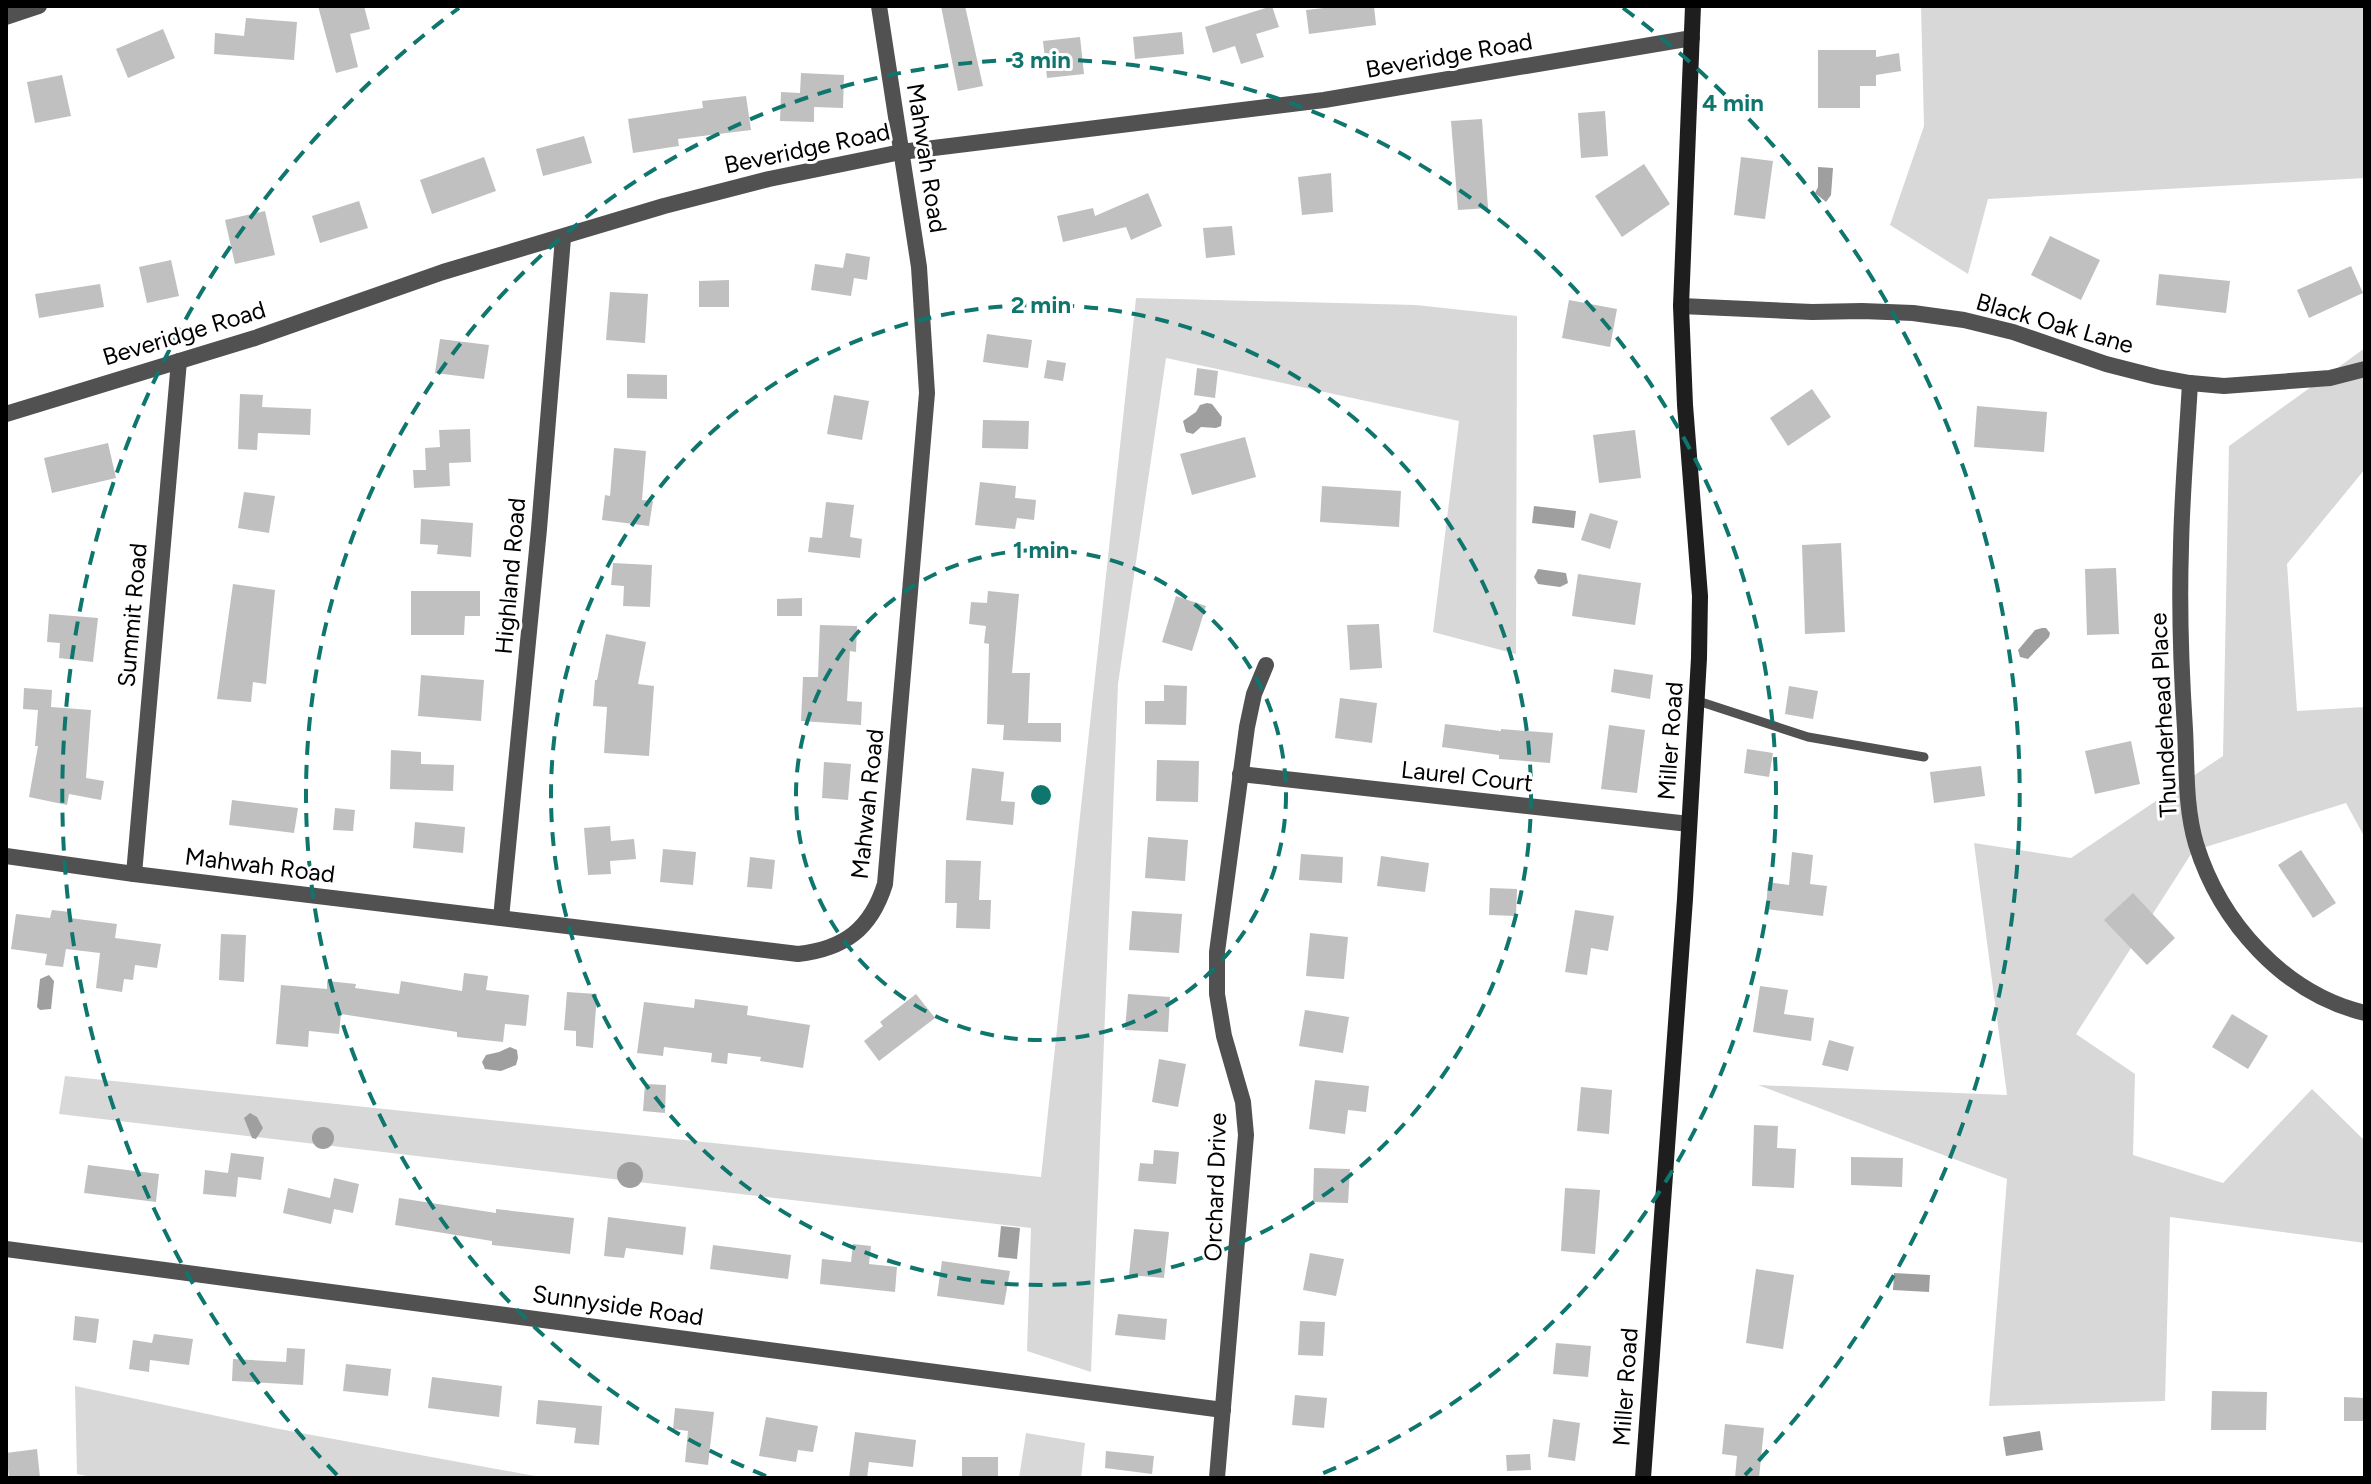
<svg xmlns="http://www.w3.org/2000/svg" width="2371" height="1484" viewBox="0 0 2371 1484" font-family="Figtree,sans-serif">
	<rect width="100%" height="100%" fill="#fff"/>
	<g fill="#d8d8d8">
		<polygon points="1921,6 2365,6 2365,178 1988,199 1968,274 1890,225 1924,126"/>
		<polygon points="1136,298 1416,305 1517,316 1516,654 1433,632 1459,421 1166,358 1118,684 1091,1372 1027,1351 1031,1228 59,1114 65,1076 1041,1177"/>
		<polygon points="2365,348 2365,469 2287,564 2297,711 2365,707 2365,838 2346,803 2193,851 2076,1034 2135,1074 2133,1155 2223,1183 2312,1089 2365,1141 2365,1243 2170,1217 2165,1401 1989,1406 2007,1179 1758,1085 2007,1095 1974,843 2071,858 2223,756 2229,446"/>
		<polygon points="75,1386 274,1428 546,1478 96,1478 77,1474"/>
		<polygon points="1026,1433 1085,1443 1081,1478 1019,1478"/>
	</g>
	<g fill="#9f9f9f">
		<polygon points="1818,167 1833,168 1831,195 1826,202 1815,193 1818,187"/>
		<polygon points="1207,403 1212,404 1222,417 1221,426 1216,428 1201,427 1193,434 1186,432 1183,421 1196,412 1200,405"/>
		<polygon points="1534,506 1576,511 1574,528 1532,523"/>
		<polygon points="1538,569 1566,573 1568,583 1560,587 1538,584 1534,577"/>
		<polygon points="2042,628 2046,628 2050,633 2049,637 2028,659 2020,657 2018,650 2035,630"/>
		<polygon points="49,975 54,981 51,1009 40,1010 37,1007 40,979"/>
		<polygon points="510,1047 517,1050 518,1058 516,1065 501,1071 485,1069 482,1062 486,1055 499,1052"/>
		<polygon points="250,1113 257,1117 263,1128 256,1139 252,1138 244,1118"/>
		<circle cx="323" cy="1138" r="11"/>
		<circle cx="630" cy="1175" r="13"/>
		<polygon points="1001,1226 1020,1228 1017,1259 998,1257"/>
		<polygon points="1894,1273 1930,1275 1929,1292 1893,1290"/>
		<polygon points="2040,1431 2043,1450 2006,1456 2003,1437"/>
	</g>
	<g fill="#c0c0c0">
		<polygon points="318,6 364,6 370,29 350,34 358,67 336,73"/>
		<polygon points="941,6 965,6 983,86 958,91"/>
		<polygon points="1272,6 1279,27 1256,34 1264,57 1241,64 1235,46 1213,53 1205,27"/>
		<polygon points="1342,6 1374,6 1376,25 1309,34 1306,10"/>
		<polygon points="246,18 297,22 294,60 214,54 215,33 244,36"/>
		<polygon points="163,29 175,58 128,78 116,49"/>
		<polygon points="1182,32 1184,54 1135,59 1133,37"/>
		<polygon points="1080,37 1084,74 1047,78 1043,41"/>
		<polygon points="1818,50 1876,50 1876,57 1899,53 1901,71 1876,75 1876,86 1860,86 1860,108 1818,108"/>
		<polygon points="801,73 844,75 843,108 814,107 814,122 780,121 781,92 800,93"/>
		<polygon points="62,75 71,116 35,123 27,82"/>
		<polygon points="746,96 751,130 678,139 679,146 633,153 628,119 703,108 702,101"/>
		<polygon points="1605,111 1608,156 1581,158 1578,113"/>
		<polygon points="1482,119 1488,208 1458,210 1451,121"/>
		<polygon points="584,136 592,163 543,176 536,149"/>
		<polygon points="484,157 496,191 432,214 420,180"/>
		<polygon points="1741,157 1773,161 1765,219 1734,215"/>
		<polygon points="1644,164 1670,204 1622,237 1595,196"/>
		<polygon points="1331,173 1333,212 1302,215 1298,177"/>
		<polygon points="1148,193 1162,226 1131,240 1126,227 1063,242 1057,216 1093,208 1095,216"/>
		<polygon points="359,201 368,228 320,243 312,216"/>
		<polygon points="265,211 275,255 235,264 225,220"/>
		<polygon points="1232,226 1235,255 1206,258 1203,228"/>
		<polygon points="2050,236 2100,260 2081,300 2031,275"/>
		<polygon points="846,253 870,257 867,280 854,278 851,296 811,290 815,264 843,268"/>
		<polygon points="171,260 179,296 147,303 139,267"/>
		<polygon points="2351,266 2363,293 2309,318 2297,290"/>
		<polygon points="2159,274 2230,281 2226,313 2156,305"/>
		<polygon points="729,280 729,307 699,307 699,281"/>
		<polygon points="100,284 104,307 39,318 35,294"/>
		<polygon points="610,292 648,294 645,343 606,340"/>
		<polygon points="1569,300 1617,309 1610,347 1562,338"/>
		<polygon points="987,334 1032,340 1028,368 983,362"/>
		<polygon points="440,339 489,345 484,379 435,373"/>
		<polygon points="1047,360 1066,363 1063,381 1044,378"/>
		<polygon points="1197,368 1218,371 1215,398 1194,395"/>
		<polygon points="627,374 667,375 667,399 627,398"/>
		<polygon points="1812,389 1831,417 1788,446 1770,418"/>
		<polygon points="240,394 263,395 262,407 311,409 310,435 258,433 257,450 238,449"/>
		<polygon points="834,395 869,401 862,440 827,434"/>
		<polygon points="1977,406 2047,412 2044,452 1974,447"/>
		<polygon points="983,420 1029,421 1028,449 982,448"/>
		<polygon points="470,429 471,462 449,463 450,486 414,488 413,470 426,470 425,448 440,447 439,430"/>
		<polygon points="1635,430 1641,478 1599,483 1593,435"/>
		<polygon points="1245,437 1256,477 1192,495 1180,454"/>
		<polygon points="108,443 116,478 52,493 44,458"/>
		<polygon points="614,448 646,451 642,500 653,501 649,526 602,520 605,495 610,496"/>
		<polygon points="980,482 1016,486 1015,498 1036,500 1034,520 1017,518 1015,529 975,525"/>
		<polygon points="1322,486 1401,491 1399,527 1320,522"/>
		<polygon points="244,492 275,496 269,533 238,528"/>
		<polygon points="826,502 854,505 850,537 862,539 860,558 808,552 810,537 822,538"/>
		<polygon points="1590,513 1618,521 1610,549 1581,540"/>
		<polygon points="421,519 473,523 471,557 437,554 438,545 420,544"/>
		<polygon points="1841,543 1845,632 1805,634 1802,545"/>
		<polygon points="613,563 652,565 650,607 623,606 624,586 611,585"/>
		<polygon points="2116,568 2119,634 2087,635 2085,569"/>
		<polygon points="1578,574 1641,583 1635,625 1572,616"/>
		<polygon points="233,584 275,590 266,684 253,682 251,702 217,699"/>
		<polygon points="411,591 480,591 480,616 465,616 464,635 411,635"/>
		<polygon points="988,591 1019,594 1012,673 1030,673 1028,723 1061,723 1061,742 1003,740 1004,725 987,724 989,644 984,643 986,626 969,624 971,602 987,603"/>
		<polygon points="1176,596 1206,606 1192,651 1162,642"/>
		<polygon points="802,598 802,616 777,616 777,599"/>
		<polygon points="49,614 98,618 93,662 59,658 60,643 47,642"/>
		<polygon points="1379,624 1382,668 1350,670 1347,625"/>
		<polygon points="820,625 857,626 856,652 850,651 847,701 862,702 861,725 801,721 803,677 818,677"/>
		<polygon points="606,634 646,642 638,684 654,686 649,756 604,753 607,707 593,706 595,680 597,680"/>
		<polygon points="1614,669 1653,675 1650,699 1611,692"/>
		<polygon points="421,675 484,680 481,721 418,716"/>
		<polygon points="1164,685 1187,686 1186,725 1145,724 1145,701 1164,701"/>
		<polygon points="1789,686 1818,691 1813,719 1785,714"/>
		<polygon points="24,688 52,690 51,707 91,710 86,778 104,781 101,800 69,794 67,805 29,797 38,746 35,746 38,710 23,709"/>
		<polygon points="1340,698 1377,703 1372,743 1335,738"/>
		<polygon points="1445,724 1501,731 1501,729 1553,733 1550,763 1499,759 1499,755 1442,747"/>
		<polygon points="1609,725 1645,730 1637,793 1601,789"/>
		<polygon points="2131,741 2140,784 2095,794 2085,751"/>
		<polygon points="1747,749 1773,753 1769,777 1744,773"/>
		<polygon points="391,750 421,752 421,764 454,765 453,791 390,789"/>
		<polygon points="1157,760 1199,761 1198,802 1156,801"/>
		<polygon points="824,762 851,764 848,800 822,798"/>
		<polygon points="1981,766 1985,796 1934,803 1930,772"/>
		<polygon points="972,768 1004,772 1001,801 1015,802 1013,825 966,820"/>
		<polygon points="232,800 298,808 294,833 229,825"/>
		<polygon points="335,808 355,810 353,831 333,830"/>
		<polygon points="415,822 465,827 463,853 413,848"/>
		<polygon points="610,826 611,841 634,839 636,859 610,861 611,874 588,875 584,828"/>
		<polygon points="1148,837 1188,840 1185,881 1145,878"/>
		<polygon points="663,849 696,852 693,885 660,882"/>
		<polygon points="2301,850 2336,903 2313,918 2278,865"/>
		<polygon points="1792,852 1813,855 1810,884 1827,886 1823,916 1766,909 1768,882 1789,885"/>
		<polygon points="1301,854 1343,857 1342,883 1299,880"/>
		<polygon points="1381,856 1429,863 1425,892 1377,886"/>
		<polygon points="750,857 775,860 772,889 747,887"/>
		<polygon points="946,860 981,861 979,900 991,900 990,929 956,928 957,903 945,903"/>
		<polygon points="1490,888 1517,889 1516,916 1489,915"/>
		<polygon points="2133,893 2175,938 2147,965 2104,920"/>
		<polygon points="52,910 70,912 70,918 117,924 115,938 161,944 157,968 135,965 133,980 124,979 122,992 96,988 100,953 66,949 63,967 45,965 47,954 11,949 16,914 50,918"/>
		<polygon points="1575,910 1614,916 1608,951 1591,948 1587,975 1565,972"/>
		<polygon points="1132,911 1182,914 1179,953 1129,950"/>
		<polygon points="1310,933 1348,937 1344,979 1306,976"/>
		<polygon points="221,934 246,935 244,982 219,980"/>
		<polygon points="464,973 488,976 486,990 529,995 526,1026 505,1024 503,1042 457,1037 457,1032 341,1014 339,1034 309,1031 308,1047 276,1044 281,985 327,989 327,981 356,984 355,988 399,994 401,981 462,991"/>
		<polygon points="1760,986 1788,990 1784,1014 1814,1018 1811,1041 1753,1032"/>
		<polygon points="567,992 597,994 593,1048 576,1046 576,1031 564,1030"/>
		<polygon points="916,994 935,1018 879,1061 864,1041 883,1026 880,1022"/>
		<polygon points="1128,994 1170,997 1168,1032 1125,1030"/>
		<polygon points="695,999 748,1006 747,1015 810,1025 803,1068 760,1061 761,1057 728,1053 727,1064 711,1062 712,1053 664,1047 663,1056 637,1053 644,1002 694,1008"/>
		<polygon points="1305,1010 1349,1017 1343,1053 1299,1046"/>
		<polygon points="2232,1014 2268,1036 2248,1069 2212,1047"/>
		<polygon points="1829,1040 1854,1047 1848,1071 1822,1065"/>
		<polygon points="1159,1059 1186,1064 1178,1107 1152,1102"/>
		<polygon points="1315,1080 1369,1086 1366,1112 1348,1110 1345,1134 1309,1129"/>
		<polygon points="645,1084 666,1085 665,1113 643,1111"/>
		<polygon points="1581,1087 1612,1090 1609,1134 1577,1131"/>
		<polygon points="1754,1125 1778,1126 1777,1148 1796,1149 1794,1188 1752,1186"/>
		<polygon points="1154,1150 1179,1152 1176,1184 1138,1181 1140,1163 1153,1164"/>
		<polygon points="231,1153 264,1157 261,1180 238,1177 236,1197 203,1194 205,1170 228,1173"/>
		<polygon points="1851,1157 1903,1158 1902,1187 1851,1185"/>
		<polygon points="88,1165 159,1174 156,1202 84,1193"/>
		<polygon points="1314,1168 1350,1169 1348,1203 1313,1202"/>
		<polygon points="334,1178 359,1184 353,1213 334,1209 331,1224 283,1213 288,1188 330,1198"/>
		<polygon points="1565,1188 1600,1190 1595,1254 1561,1251"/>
		<polygon points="399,1198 496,1213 496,1209 574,1218 570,1254 492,1245 492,1241 395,1225"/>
		<polygon points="608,1217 686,1227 683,1255 626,1248 624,1258 604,1256"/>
		<polygon points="1134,1229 1169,1232 1164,1278 1129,1275"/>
		<polygon points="853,1244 871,1246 869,1264 897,1267 895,1292 820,1284 822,1259 851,1262"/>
		<polygon points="713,1245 791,1255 788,1279 710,1269"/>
		<polygon points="1310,1253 1344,1259 1336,1296 1303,1290"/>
		<polygon points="942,1261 1010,1271 1004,1305 937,1296"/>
		<polygon points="1756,1269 1794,1275 1783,1349 1746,1343"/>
		<polygon points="1118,1314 1167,1319 1165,1340 1115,1335"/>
		<polygon points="75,1316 99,1319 96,1343 73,1340"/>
		<polygon points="1300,1321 1325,1322 1323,1356 1298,1355"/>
		<polygon points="154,1334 193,1339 189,1365 150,1360 149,1372 129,1369 133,1340 152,1343"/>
		<polygon points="1556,1343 1591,1346 1588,1377 1553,1374"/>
		<polygon points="287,1348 305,1349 303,1385 232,1381 233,1359 286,1362"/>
		<polygon points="346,1364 391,1369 388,1396 343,1391"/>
		<polygon points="432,1377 502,1386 499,1417 428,1408"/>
		<polygon points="2212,1391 2267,1392 2266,1430 2211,1430"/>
		<polygon points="1295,1395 1327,1398 1324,1428 1292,1425"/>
		<polygon points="2344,1397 2365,1398 2365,1421 2344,1421"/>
		<polygon points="538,1400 602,1406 599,1445 574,1443 576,1428 536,1424"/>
		<polygon points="675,1408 714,1412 708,1465 685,1462 688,1431 673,1429"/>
		<polygon points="766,1417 818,1426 813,1452 798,1450 796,1462 759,1456"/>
		<polygon points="1553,1419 1580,1423 1575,1461 1548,1457"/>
		<polygon points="1725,1424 1764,1428 1759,1478 1735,1478 1737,1456 1722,1454"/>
		<polygon points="855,1432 916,1440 913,1467 869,1462 867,1478 849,1478"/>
		<polygon points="37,1449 40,1478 9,1478 6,1453"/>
		<polygon points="1106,1451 1154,1456 1152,1474 1105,1468"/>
		<polygon points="1530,1454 1531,1470 1507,1471 1506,1455"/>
		<rect x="962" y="1457" width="36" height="21"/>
	</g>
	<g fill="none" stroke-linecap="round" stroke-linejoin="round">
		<polyline stroke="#515151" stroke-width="9" points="1695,700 1808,737 1924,757"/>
		<g stroke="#515151" stroke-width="16">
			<polyline points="6,17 39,6"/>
			<polyline points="1681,306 1812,312 1862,311 1913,313 1964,320 2013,332 2106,364 2157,377 2190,383 2224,386 2330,378 2365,369"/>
			<path d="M2190 383C2187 437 2182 492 2181 547 2179 607 2181 668 2185 729 2187 767 2185 807 2196 844 2220 922 2284 994 2365 1013"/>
			<polyline points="6,414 255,338 443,272 664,206 769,179 901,152 1324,100 1692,38"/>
			<polyline points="1240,774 1689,824"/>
			<path d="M6 856 134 874 798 954C844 949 871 929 885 884L927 393 919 267 879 6"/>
			<polyline points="134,874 179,361"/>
			<polyline points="501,918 539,529 563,238"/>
			<polyline points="6,1249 1223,1410"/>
			<polyline points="1217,1478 1246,1135 1243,1102 1224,1036 1217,994 1217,952 1247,727 1254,694 1266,665"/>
		</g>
		<polyline stroke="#1e1e1e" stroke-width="16" points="1643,1478 1685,899 1699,658 1700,596 1685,405 1681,306 1693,6"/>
	</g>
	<g fill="none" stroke="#0f766e" stroke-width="4" stroke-dasharray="14 10">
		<circle cx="1041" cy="795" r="245"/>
		<circle cx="1041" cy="795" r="490"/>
		<path d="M766 1476A735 735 0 1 1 1316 1476"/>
		<path d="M337 1475A979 979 0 0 1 459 8M1623 8A979 979 0 0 1 1745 1475"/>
	</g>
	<g text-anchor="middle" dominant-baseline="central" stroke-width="6" stroke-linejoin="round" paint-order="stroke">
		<g font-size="24" fill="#000" stroke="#fff">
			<text transform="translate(1449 55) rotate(-10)">Beveridge Road</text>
			<text transform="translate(807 148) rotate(-12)">Beveridge Road</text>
			<text transform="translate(927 158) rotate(81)">Mahwah Road</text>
			<text transform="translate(2055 323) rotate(16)">Black Oak Lane</text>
			<text transform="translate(184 333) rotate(-17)">Beveridge Road</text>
			<text transform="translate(510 576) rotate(-85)">Highland Road</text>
			<text transform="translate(132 615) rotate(-85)">Summit Road</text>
			<text transform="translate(2163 715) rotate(-93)">Thunderhead Place</text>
			<text transform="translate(1670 741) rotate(-86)">Miller Road</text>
			<text transform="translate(1467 776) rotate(6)">Laurel Court</text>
			<text transform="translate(867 804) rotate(-84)">Mahwah Road</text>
			<text transform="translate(260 865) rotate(7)">Mahwah Road</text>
			<text transform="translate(1215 1187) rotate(-88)">Orchard Drive</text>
			<text transform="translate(618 1305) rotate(8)">Sunnyside Road</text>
			<text transform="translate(1625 1387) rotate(-86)">Miller Road</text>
		</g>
	</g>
	<circle cx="1041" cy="795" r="12" fill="#0f766e" stroke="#fff" stroke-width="4"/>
	<g font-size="24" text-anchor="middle" font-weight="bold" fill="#0f766e" stroke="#fff" stroke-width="6" stroke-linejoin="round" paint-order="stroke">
		<text x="1041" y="68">3 min</text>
		<text x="1733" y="111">4 min</text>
		<text x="1041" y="313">2 min</text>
		<text x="1041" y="558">1 min</text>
	</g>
	<rect width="2371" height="1484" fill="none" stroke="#000000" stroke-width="16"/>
</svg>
